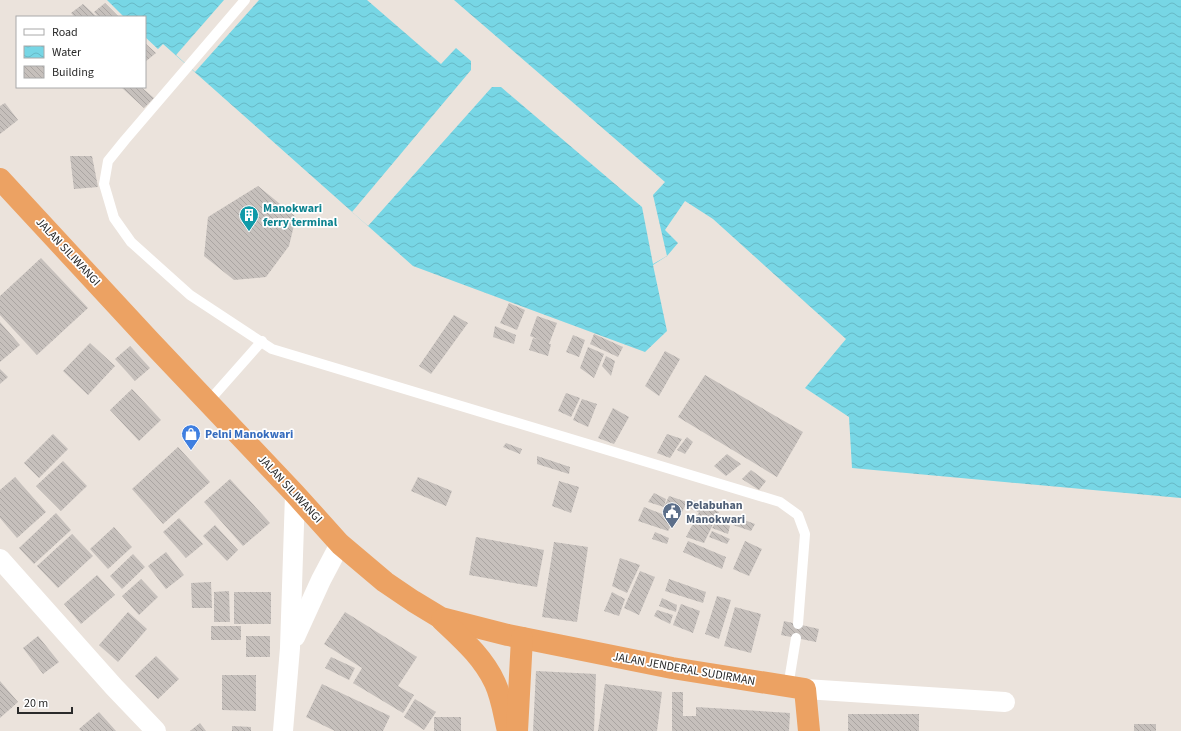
<svg xmlns="http://www.w3.org/2000/svg" width="1181" height="731" viewBox="0 0 1181 731" font-family="'Source Sans 3',sans-serif">
	<defs>
		<pattern id="water-waves" width="16" height="10" patternUnits="userSpaceOnUse"><rect width="16" height="10" fill="#77d6e5"/><path d="M0 5q4-4 8 0t8 0" fill="none" stroke="#67b8c5"/></pattern>
		<pattern id="building-back-hatch" width="6" height="6" patternUnits="userSpaceOnUse"><rect width="6" height="6" fill="#c6c0bc"/><path d="M-1 5l2 2M0 0l6 6M5-1l2 2" fill="none" stroke="#aaa5a2"/></pattern>
	</defs>
	<rect width="100%" height="100%" fill="#ebe3dc"/>
	<polygon fill="url(#water-waves)" points="107,0 1181,0 1181,498 852,468 849,417 805,388 846,339 713,219 685,201 665,230 678,243 667,256 653,265 667,331 645,352 413,266 163,44 158,49 145,37 145,17 124,17"/>
	<g fill="#ebe3dc">
		<polygon points="224,0 259,0 195,72 176,55"/>
		<polygon points="367,0 454,0 665,182 653,195 667,256 653,264 642,207 501,87 492,87 368,226 352,212 471,70 471,61 456,48 441,64"/>
	</g>
	<g fill="url(#building-back-hatch)">
		<polygon points="105,3 119,17 99,17 94,12"/>
		<polygon points="83,4 97,17 75,17 71,13"/>
		<polygon points="145,43 156,53 145,62"/>
		<polygon points="121,87 141,87 154,98 144,108"/>
		<polygon points="5,103 18,120 0,134 0,106"/>
		<polygon points="70,156 92,156 98,187 74,189"/>
		<polygon points="258,186 296,217 289,246 266,277 234,280 204,256 208,217"/>
		<polygon points="41,258 88,308 37,355 0,315 0,296"/>
		<polygon points="509,303 525,310 517,330 500,323"/>
		<polygon points="454,315 468,323 431,374 419,366"/>
		<polygon points="537,316 557,323 549,344 551,344 548,356 529,350 533,338 540,340 530,336"/>
		<polygon points="0,322 20,345 0,362"/>
		<polygon points="495,326 516,335 514,344 493,337"/>
		<polygon points="594,334 623,347 618,357 590,344"/>
		<polygon points="573,335 585,340 579,357 566,352"/>
		<polygon points="90,343 115,366 88,395 63,371"/>
		<polygon points="130,346 150,368 135,381 115,359"/>
		<polygon points="588,347 604,354 594,378 580,368"/>
		<polygon points="665,351 680,359 659,396 645,386"/>
		<polygon points="606,356 615,361 611,376 602,366"/>
		<polygon points="0,369 8,377 0,384"/>
		<polygon points="705,375 803,432 777,477 678,417"/>
		<polygon points="132,389 161,420 139,441 110,410"/>
		<polygon points="566,393 580,398 571,417 558,411"/>
		<polygon points="582,399 597,404 588,427 573,420"/>
		<polygon points="613,408 629,417 614,444 598,438"/>
		<polygon points="53,434 68,449 39,478 24,463"/>
		<polygon points="667,434 682,439 670,458 657,453"/>
		<polygon points="687,437 693,442 685,454 677,450"/>
		<polygon points="506,443 522,449 520,454 503,447"/>
		<polygon points="178,447 210,482 163,524 132,489"/>
		<polygon points="727,454 741,464 726,476 714,466"/>
		<polygon points="537,456 570,467 569,474 537,464"/>
		<polygon points="63,461 87,486 61,511 36,486"/>
		<polygon points="751,470 766,481 759,490 742,479"/>
		<polygon points="15,477 46,512 17,538 0,518 0,490"/>
		<polygon points="418,477 452,491 446,506 411,491"/>
		<polygon points="230,479 270,523 243,546 204,502"/>
		<polygon points="559,481 579,487 571,513 552,506"/>
		<polygon points="654,493 666,499 664,507 648,502"/>
		<polygon points="669,496 687,502 681,514 664,507"/>
		<polygon points="691,499 719,512 704,543 686,537 699,512 688,508"/>
		<polygon points="644,507 675,519 668,531 638,521"/>
		<polygon points="56,513 71,530 34,564 19,548"/>
		<polygon points="736,517 755,524 751,531 733,525"/>
		<polygon points="179,518 203,544 186,558 163,532"/>
		<polygon points="717,520 730,526 728,534 712,528"/>
		<polygon points="215,525 238,550 227,561 203,536"/>
		<polygon points="114,527 132,547 108,569 90,549"/>
		<polygon points="712,531 730,539 727,544 709,537"/>
		<polygon points="655,532 669,538 667,544 652,539"/>
		<polygon points="72,534 93,556 58,588 37,566"/>
		<polygon points="476,537 544,550 537,587 469,575"/>
		<polygon points="688,541 726,557 722,569 683,552"/>
		<polygon points="745,541 762,549 749,576 733,569"/>
		<polygon points="554,542 588,547 577,622 542,617"/>
		<polygon points="166,552 184,575 166,589 148,566"/>
		<polygon points="133,554 145,567 122,589 110,576"/>
		<polygon points="620,558 640,565 627,593 612,586"/>
		<polygon points="640,571 655,577 639,615 624,608"/>
		<polygon points="97,575 115,595 81,624 64,604"/>
		<polygon points="141,579 158,597 139,615 122,596"/>
		<polygon points="669,579 706,592 703,603 665,591"/>
		<polygon points="211,582 212,608 192,608 191,583"/>
		<polygon points="229,591 230,622 214,622 214,592"/>
		<rect x="234" y="592" width="37" height="32"/>
		<polygon points="612,592 625,599 619,616 604,611"/>
		<polygon points="717,596 731,600 719,639 705,634"/>
		<polygon points="662,598 677,605 676,612 659,606"/>
		<polygon points="681,604 700,611 693,633 673,625"/>
		<polygon points="735,607 761,614 751,653 724,646"/>
		<polygon points="657,610 673,615 670,624 654,616"/>
		<polygon points="128,612 147,629 118,662 99,645"/>
		<polygon points="345,612 417,657 398,686 414,695 403,713 353,683 362,668 324,644"/>
		<polygon points="784,621 819,629 816,642 781,635"/>
		<rect x="211" y="626" width="30" height="14"/>
		<polygon points="38,636 59,662 43,674 23,648"/>
		<rect x="246" y="636" width="24" height="21"/>
		<polygon points="156,656 179,679 158,699 135,676"/>
		<polygon points="331,657 355,668 349,680 325,668"/>
		<polygon points="536,671 596,674 594,731 533,731"/>
		<polygon points="222,675 256,675 256,711 222,710"/>
		<polygon points="0,681 18,702 0,718"/>
		<polygon points="322,684 390,716 383,731 335,731 306,717"/>
		<polygon points="605,684 662,692 657,731 598,731"/>
		<polygon points="672,692 683,692 683,716 696,716 696,707 790,713 789,731 672,731"/>
		<polygon points="415,699 436,712 424,730 404,717"/>
		<polygon points="99,712 116,731 81,731 79,729"/>
		<rect x="848" y="714" width="71" height="17"/>
		<rect x="434" y="717" width="27" height="14"/>
		<polygon points="200,723 206,731 190,731"/>
		<rect x="1134" y="724" width="22" height="7"/>
		<polygon points="232,726 251,727 251,731 232,731"/>
	</g>
	<g fill="none" stroke-linecap="round" stroke-linejoin="round">
		<g stroke="#fff" stroke-width="10">
			<polyline points="245,0 125,140 108,161 104,184 114,218 131,242 190,295 272,349 780,502 798,515 805,534 798,624"/>
			<polyline points="208,402 262,341"/>
			<polyline points="788,687 796,638"/>
		</g>
		<g stroke="#fff" stroke-width="20">
			<polyline points="0,559 114,687 156,731"/>
			<polyline points="295,637 321,580 340,544"/>
			<polyline points="805,689 1005,702"/>
			<polyline points="283,731 290,648 295,494"/>
		</g>
		<g stroke="#eca263" stroke-width="22">
			<polyline points="0,179 149,340 295,494 340,544 385,582 413,601 441,618 508,635 672,668 805,689 809,731"/>
			<path d="M442 620C462 639 483 657 495 683 502 698 504 715 508 731"/>
			<polyline points="517,731 522,638"/>
		</g>
	</g>
	<defs>
		<symbol id="building-pin" viewBox="-11 -11 22 30"><path d="M0 17L-7.5 6A9.5 9.5 0 1 1 7.5 6Z" fill="#0f9aa8" stroke="#fff"/><path d="M-4-6H4V6H1V3H-1V6H-4ZM-2.5-4.3h1.7v1.8h-1.7ZM.8-4.3h1.7v1.8H.8ZM-2.5-1h1.7V.8h-1.7ZM.8-1h1.7V.8H.8Z" fill="#fff"/></symbol>
		<symbol id="shop-pin" viewBox="-11 -11 22 30"><path d="M0 17L-7.5 6A9.5 9.5 0 1 1 7.5 6Z" fill="#3f7fe0" stroke="#fff"/><path d="M-5-2.5h2.3a2.7 3.5 0 0 1 5.4 0H5L5.5 6h-11ZM-1.5-2.5h3a1.5 2.3 0 0 0-3 0Z" fill="#fff"/></symbol>
		<symbol id="civic-pin" viewBox="-11 -11 22 30"><path d="M0 17L-7.5 6A9.5 9.5 0 1 1 7.5 6Z" fill="#5c6f8a" stroke="#fff"/><path d="M-.6-6.5H3V-4.5H.6V-3L4-1V1h2V6H-6V1h2V-1L-.6-3ZM-1.2 2.5V6h2.4V2.5Z" fill="#fff"/></symbol>
	</defs>
	<g fill-rule="evenodd">
		<use href="#building-pin" x="238" y="204" width="22" height="30"/>
		<use href="#shop-pin" x="180" y="423" width="22" height="30"/>
		<use href="#civic-pin" x="661" y="501" width="22" height="30"/>
	</g>
	<g text-anchor="middle" dominant-baseline="central" stroke-width="3.5" stroke-linejoin="round" paint-order="stroke">
		<g font-size="12" font-weight="bold" fill="#0d838f" stroke="#fff" text-anchor="start">
			<text x="263" y="208">Manokwari<tspan x="263" dy="14">ferry terminal</tspan></text>
		</g>
		<g font-size="12" fill="#2a2a2a" stroke="#fff">
			<text transform="translate(68 252) rotate(47)">JALAN SILIWANGI</text>
			<text transform="translate(290 489) rotate(47)">JALAN SILIWANGI</text>
			<text transform="translate(684 669) rotate(10)">JALAN JENDERAL SUDIRMAN</text>
		</g>
		<g font-size="12" font-weight="bold" fill="#366cbe" stroke="#fff" text-anchor="start">
			<text x="205" y="434">Pelni Manokwari</text>
		</g>
		<g font-size="12" font-weight="bold" fill="#4e5e75" stroke="#fff" text-anchor="start">
			<text x="686" y="505">Pelabuhan<tspan x="686" dy="14">Manokwari</tspan></text>
		</g>
	</g>
	<rect x="16" y="16" width="130" height="72" fill="#ffffff" stroke="#aaaaaa"/>
	<rect x="24" y="29" width="20" height="6" fill="#ffffff" stroke="#aaaaaa"/>
	<text x="52" y="36" font-size="12" fill="#2a2a2a">Road</text>
	<rect x="24" y="46" width="20" height="12" fill="url(#water-waves)" stroke="#aaaaaa"/>
	<text x="52" y="56" font-size="12" fill="#2a2a2a">Water</text>
	<rect x="24" y="66" width="20" height="12" fill="url(#building-back-hatch)" stroke="#aaaaaa"/>
	<text x="52" y="76" font-size="12" fill="#2a2a2a">Building</text>
	<path d="M18 707v6h54v-6" fill="none" stroke="#2a2a2a" stroke-width="2"/>
	<text x="24" y="707" font-size="12" fill="#2a2a2a" stroke="#ffffff" stroke-width="3" paint-order="stroke">20 m</text>
</svg>
